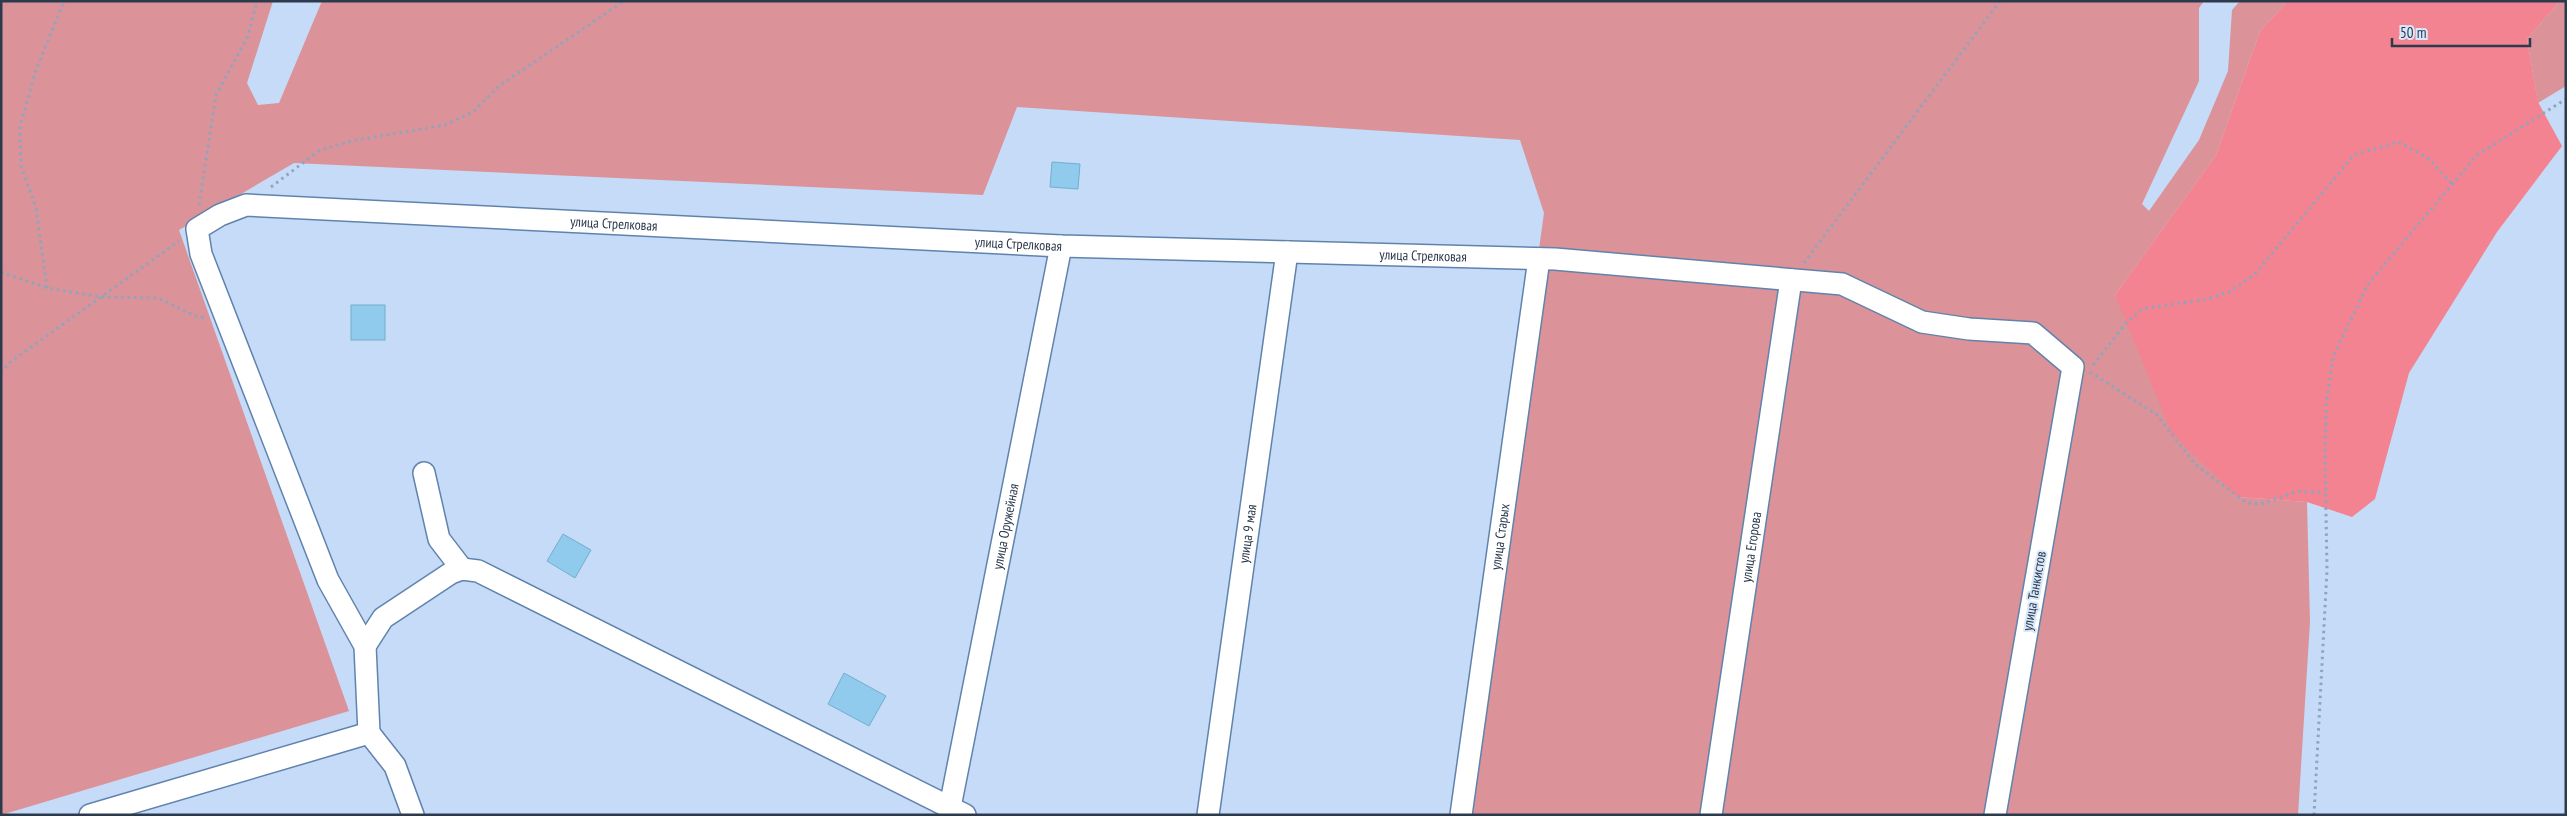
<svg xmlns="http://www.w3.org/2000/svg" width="2567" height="816" viewBox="0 0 2567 816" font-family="'PT Sans Narrow',sans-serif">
	<rect width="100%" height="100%" fill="#c5dbf7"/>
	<g fill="#db9298">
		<polygon points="1,1 273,1 247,83 258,105 279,103 322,1 2204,1 2199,8 2199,81 2142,204 2149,211 2199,140 2228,71 2232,10 2240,1 2288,1 2260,31 2216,155 2115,295 2238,497 2307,502 2310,622 2298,815 1461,815 1544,213 1520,140 1017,107 983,195 294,163 179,230 349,711 1,815"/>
		<polygon points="2560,1 2566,1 2566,86 2538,103 2527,39"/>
	</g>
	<polygon fill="#f38390" points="2288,1 2560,1 2527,39 2538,102 2562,146 2497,232 2409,373 2375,499 2352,517 2307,502 2238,497 2172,434 2115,295 2216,155 2260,31"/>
	<g fill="#90caec" stroke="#74aece">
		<polygon points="1052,162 1080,164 1078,189 1050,187"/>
		<rect x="351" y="305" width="34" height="35"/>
		<polygon points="563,534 591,550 575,578 547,561"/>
		<polygon points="844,673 886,696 869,726 828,704"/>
	</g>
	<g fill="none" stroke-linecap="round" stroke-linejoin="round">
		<defs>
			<g id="minor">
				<polyline points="424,473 439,539 462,569"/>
				<polyline points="365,646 383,618 451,573 462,569 478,571 965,815"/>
				<path id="s1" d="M369 733 365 646 328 580 201 254 197 229 220 215 246 205 1061 246 1555 259 1842 284 1922 322 1969 329 2033 333 2073 367 1995 815"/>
				<polyline points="369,733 395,766 413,815"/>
				<path id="s2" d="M950 807 1061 246"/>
				<polyline points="90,815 369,733"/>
				<path id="s3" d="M1208 815 1287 252"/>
				<path id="s4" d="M1461 815 1539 259"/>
				<path id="s5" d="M1711 815 1791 280"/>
			</g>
		</defs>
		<use href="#minor" stroke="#6083ad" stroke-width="24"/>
		<g stroke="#91a4bd" stroke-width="3" stroke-dasharray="2.5 4" stroke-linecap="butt">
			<polyline points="271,187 320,150 351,141 445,125 473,112 499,86 624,1"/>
			<polyline points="199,205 216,95 248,36 257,1"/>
			<polyline points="1804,263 2000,1"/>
			<polyline points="1,272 47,288 101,297 158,298 195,316 205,318"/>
			<polyline points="47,288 36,208 21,166 20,126 36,70 64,1"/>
			<polyline points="2093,365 2126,323 2142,309 2208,299 2230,291 2254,275 2354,155 2398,142 2428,158 2452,184"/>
			<polyline points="2090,372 2157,415 2195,464 2247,503 2260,504 2299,491 2325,493"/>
			<polyline points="1,373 9,363 179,241"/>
			<polyline points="2314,815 2327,570 2325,455 2326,404 2333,357 2368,284 2477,155 2566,99"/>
		</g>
		<use href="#minor" stroke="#fff" stroke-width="21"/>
	</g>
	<g text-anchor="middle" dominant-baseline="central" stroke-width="4" stroke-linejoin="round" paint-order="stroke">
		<g font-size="14" fill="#2c3a4d" stroke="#d8e8fa">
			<text stroke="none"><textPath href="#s1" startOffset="961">улица Стрелковая</textPath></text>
			<text stroke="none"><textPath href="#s1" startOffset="1366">улица Стрелковая</textPath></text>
			<text stroke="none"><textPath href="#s1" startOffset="1771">улица Стрелковая</textPath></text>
			<text stroke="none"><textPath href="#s2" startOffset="286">улица Оружейная</textPath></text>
			<text stroke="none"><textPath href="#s3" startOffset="284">улица 9 мая</textPath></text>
			<text stroke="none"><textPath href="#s4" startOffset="281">улица Старых</textPath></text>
			<text stroke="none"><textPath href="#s5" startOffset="271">улица Егорова</textPath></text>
			<text transform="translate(2034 591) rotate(-80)">улица Танкистов</text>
		</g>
	</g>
	<rect width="2567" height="816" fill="none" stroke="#2c3a4d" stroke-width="5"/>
	<path d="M2392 38v8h138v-8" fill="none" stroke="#2c3a4d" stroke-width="2.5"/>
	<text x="2400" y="38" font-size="15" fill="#2c3a4d" stroke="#d8e8fa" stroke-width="4" paint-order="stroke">50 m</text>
</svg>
